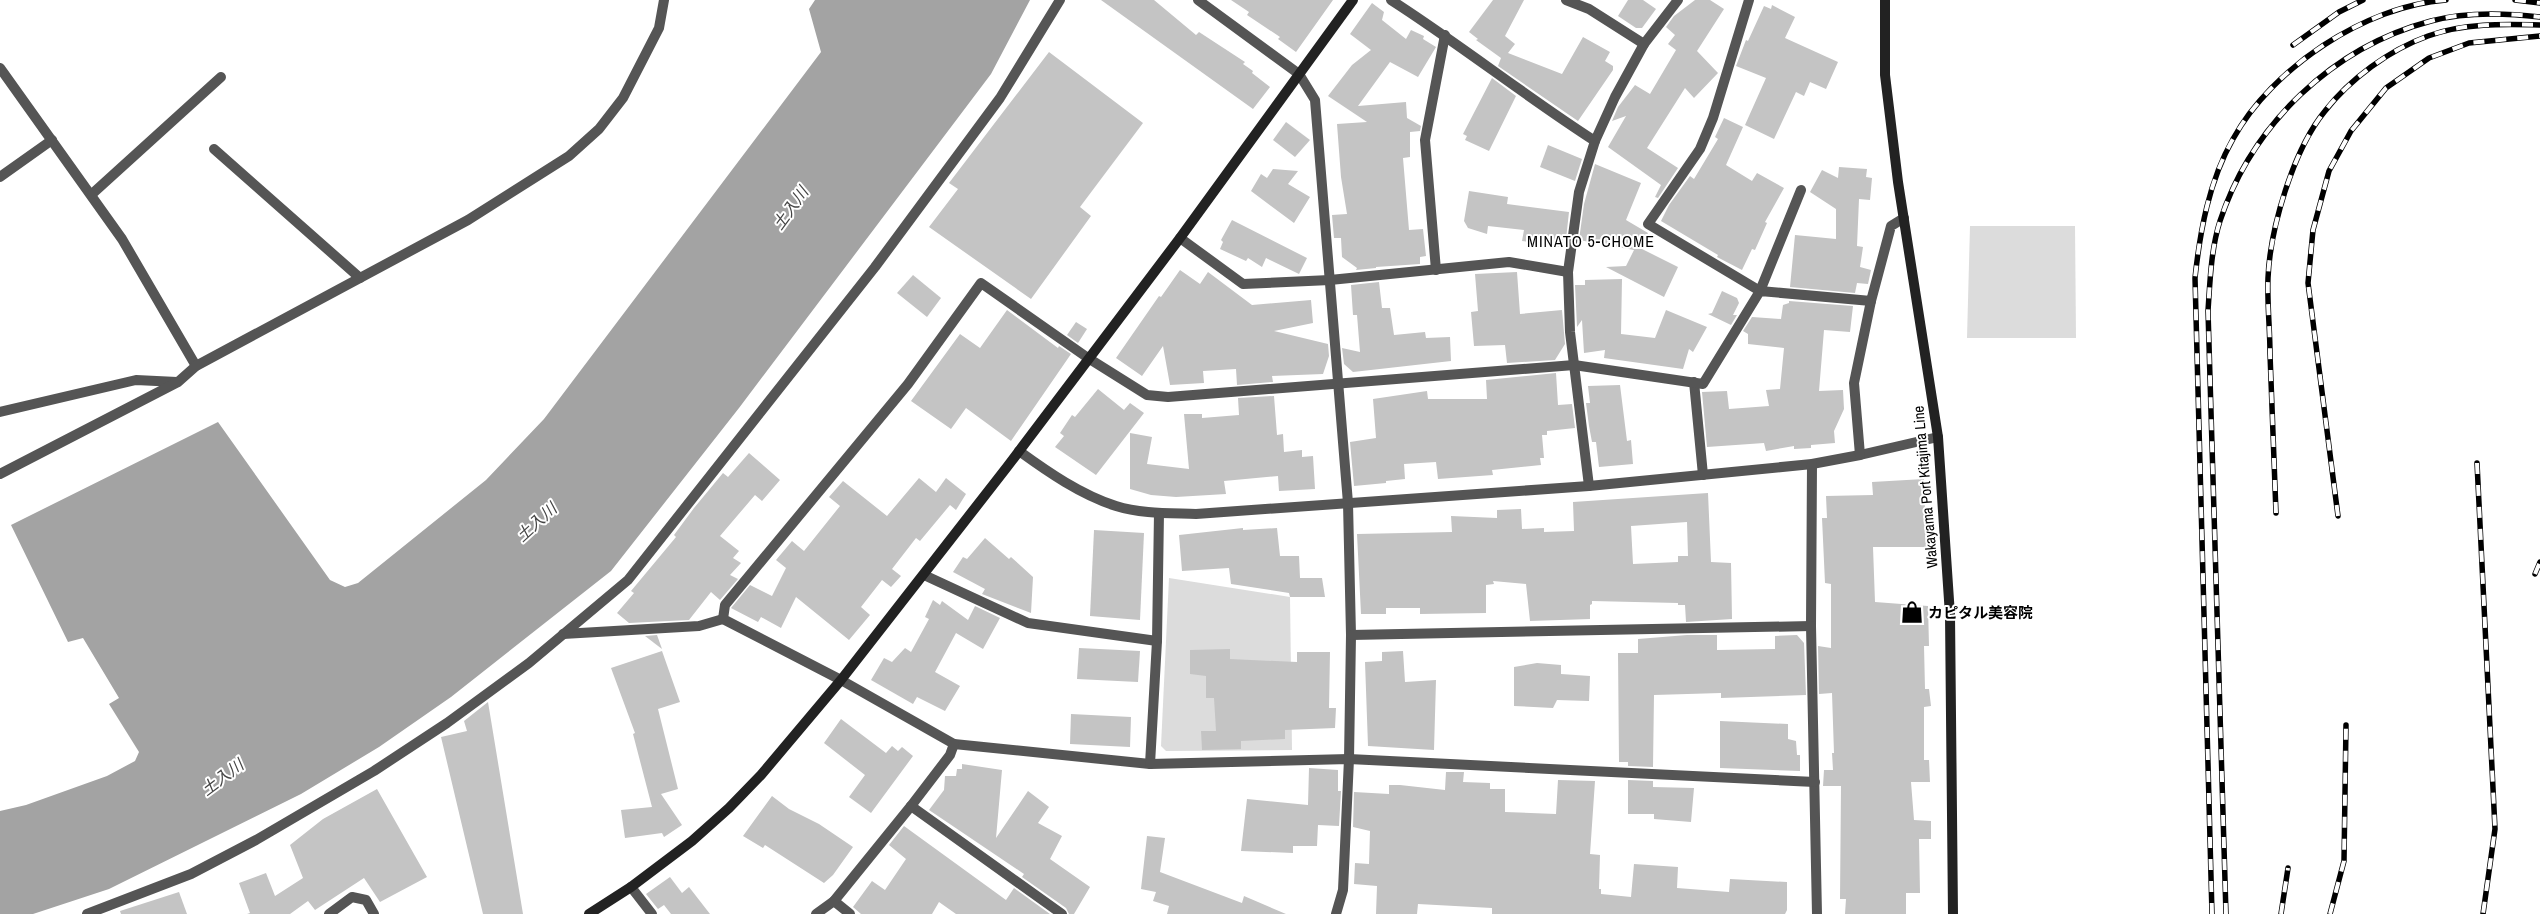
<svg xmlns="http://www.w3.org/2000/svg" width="2540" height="914" viewBox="0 0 2540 914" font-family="'Archivo Narrow','Noto Sans JP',sans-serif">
	<rect width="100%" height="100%" fill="#fff"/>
	<g fill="#dcdcdc">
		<polygon points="1970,226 2075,226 2076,338 1967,338"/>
		<polygon points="1169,578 1290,597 1292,750 1166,751 1161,746"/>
	</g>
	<polygon fill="#a3a3a3" points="815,0 1030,0 991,74 739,408 611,571 451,697 379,747 301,794 109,889 33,914 0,914 0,811 26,805 107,776 135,761 139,752 109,704 119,698 83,638 68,642 11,525 218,422 330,580 345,587 358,583 486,480 544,419 821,52 809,9"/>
	<g fill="#c4c4c4" fill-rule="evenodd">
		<polygon points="1101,0 1154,0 1196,35 1199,32 1245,62 1243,64 1253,71 1252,73 1270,87 1253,109"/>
		<polygon points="1231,0 1333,0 1296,52 1278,39 1280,37 1247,15 1249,12"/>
		<polygon points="1493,0 1524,0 1505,36 1515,44 1508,53 1562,74 1583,37 1610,52 1605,61 1613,66 1613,70 1578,121 1498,66 1501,58 1476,40 1478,39 1469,32"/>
		<polygon points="1628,0 1643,0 1656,9 1642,28 1636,28 1618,16"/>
		<polygon points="1695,0 1710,0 1724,9 1697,51 1718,73 1694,98 1685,88 1647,148 1678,168 1658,198 1655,197 1661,185 1608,147 1626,116 1612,121 1618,107 1635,85 1650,94 1676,50 1668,44 1675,35 1666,27 1674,16"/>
		<polygon points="1372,3 1384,12 1382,20 1406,39 1411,30 1424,36 1423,39 1436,47 1418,77 1390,62 1358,106 1406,102 1407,118 1421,126 1420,131 1410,132 1410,157 1403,158 1409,230 1423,229 1426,256 1420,257 1420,264 1376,267 1376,268 1356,270 1357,268 1342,257 1341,238 1334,238 1332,215 1347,214 1341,177 1337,124 1367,122 1328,96 1352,65 1371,50 1350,34"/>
		<polygon points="1772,5 1795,17 1785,38 1838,62 1826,89 1810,82 1804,96 1796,92 1774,139 1745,125 1766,78 1736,66 1746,40 1748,41 1764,6 1771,9"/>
		<polygon points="1049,52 1143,123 1080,207 1091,216 1031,299 929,227 958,189 949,183"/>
		<polygon points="1492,78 1516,96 1489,151 1465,140 1467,136 1463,134"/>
		<polygon points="1724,118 1743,127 1726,165 1752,181 1757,173 1784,188 1765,222 1767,223 1755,250 1752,249 1742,270 1717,257 1718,255 1661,221 1669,205 1690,176 1694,179 1718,139 1715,137"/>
		<polygon points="1286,122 1310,140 1295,157 1273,140"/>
		<polygon points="1548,145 1582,159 1575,181 1540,167"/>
		<polygon points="1595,164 1641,183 1626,220 1648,233 1640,248 1678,267 1664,297 1606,267 1626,266 1634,250 1579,240 1584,204"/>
		<polygon points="1839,167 1867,169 1866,177 1872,178 1870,200 1859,199 1857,246 1863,247 1860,267 1871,270 1868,284 1857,283 1855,293 1790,287 1795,235 1836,239 1836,209 1810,192 1822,170 1838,178"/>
		<polygon points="1273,169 1298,171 1288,184 1310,197 1294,223 1251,191 1261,174 1267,178"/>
		<polygon points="1469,191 1508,197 1507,204 1569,212 1566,239 1563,238 1561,247 1522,241 1524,230 1488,226 1487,234 1468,228 1464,221"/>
		<polygon points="1232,220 1307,258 1299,274 1266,258 1262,267 1248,258 1246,261 1220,249 1223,242 1221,240"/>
		<polygon points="1180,270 1200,284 1208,272 1252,305 1311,300 1313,323 1274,331 1328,344 1329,356 1323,374 1272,376 1273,382 1237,385 1236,369 1203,371 1204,383 1170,385 1163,346 1142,376 1116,358 1159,296 1161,297"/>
		<polygon points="1517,272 1520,314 1562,310 1565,344 1555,360 1507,363 1505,345 1474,346 1471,312 1478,311 1475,274"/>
		<polygon points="913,275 941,298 927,317 897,293"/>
		<polygon points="1622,279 1621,334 1655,338 1666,310 1707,327 1693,352 1689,349 1683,369 1604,358 1605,350 1584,353 1582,320 1577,327 1575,285 1585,285 1585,280"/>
		<polygon points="1379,282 1382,308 1390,308 1394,335 1425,332 1426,338 1450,337 1451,361 1353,372 1344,364 1342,348 1360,352 1357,315 1353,315 1351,285"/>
		<polygon points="1722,291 1737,298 1739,303 1733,315 1737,315 1731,325 1708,314 1712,313"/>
		<polygon points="1789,301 1853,306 1850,332 1824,330 1819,391 1843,390 1844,409 1834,431 1835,443 1811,445 1811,448 1794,449 1794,446 1766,451 1764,443 1707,447 1702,392 1727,391 1729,409 1769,406 1766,390 1780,389 1784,348 1748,344 1748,334 1743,331 1752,317 1781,319 1783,305 1789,303"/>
		<polygon points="1007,310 1058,348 1059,346 1071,354 1011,441 966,408 951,429 911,401 960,334 980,348"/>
		<polygon points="1076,322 1087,329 1078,343 1067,335"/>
		<polygon points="1556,373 1558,405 1572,404 1575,428 1547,431 1547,435 1542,435 1544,458 1540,458 1541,465 1492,470 1493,475 1438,479 1436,462 1404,464 1405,479 1386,481 1386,483 1354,486 1350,442 1376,438 1373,399 1427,391 1428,399 1487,399 1486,380"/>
		<polygon points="1620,385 1627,441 1631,440 1633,464 1599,467 1596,442 1592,442 1589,426 1586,403 1590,403 1588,386"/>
		<polygon points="1098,389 1124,410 1130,403 1144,413 1096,475 1055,447 1064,436 1060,433 1072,415 1075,417"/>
		<polygon points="1274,396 1277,435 1283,434 1284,452 1302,450 1302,457 1313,456 1315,489 1279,491 1278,476 1224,481 1226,494 1176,497 1151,495 1130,489 1130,433 1152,437 1147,464 1189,469 1184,414 1202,414 1202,418 1239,415 1238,398"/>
		<polygon points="749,453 780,480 762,501 755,495 720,536 739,551 733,558 741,563 730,575 738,579 720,600 711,592 689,620 629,623 617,613 634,593 631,591 676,537 674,535 694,508 723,473 728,477"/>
		<polygon points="919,478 936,492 946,478 966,494 956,510 950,505 920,541 916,538 892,569 901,576 891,587 882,580 861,607 870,615 849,640 796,597 781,628 761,617 758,622 731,608 750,585 772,596 786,568 776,560 792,541 804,551 840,506 829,497 843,481 887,516"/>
		<polygon points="1924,479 1926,547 1873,547 1875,602 1928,606 1929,646 1924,646 1925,689 1929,689 1931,706 1924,707 1924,760 1929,760 1930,782 1911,782 1914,820 1931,821 1931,839 1919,839 1920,893 1906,893 1906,914 1845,914 1846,899 1840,899 1841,786 1823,786 1824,770 1833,770 1832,753 1834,753 1832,693 1819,694 1818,646 1831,648 1831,584 1825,583 1822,518 1827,518 1826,496 1873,495 1872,482"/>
		<path d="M1708 493 1711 562 1731 563 1732 619 1686 622 1685 605H1678V603L1592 601V604L1590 605V619L1530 621 1526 584 1493 581 1494 584 1486 585V613L1420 614V608H1386V614H1361L1357 534 1452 532 1451 516 1497 518V510L1521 509 1522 529 1544 528V532L1574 531 1573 502ZM1687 522 1688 556H1678V562L1633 564 1631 526Z"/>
		<polygon points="1243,528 1243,530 1277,528 1280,556 1299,556 1300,578 1322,578 1325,597 1290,597 1289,593 1231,584 1229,568 1182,571 1179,535"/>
		<polygon points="1094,530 1144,533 1140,620 1090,616"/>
		<polygon points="985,538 1009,559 1011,557 1033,577 1031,613 982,594 985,589 953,572 963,557 967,559"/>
		<polygon points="933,600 940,605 942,601 968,620 975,606 1000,618 983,649 956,633 935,672 960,686 945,711 917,697 913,704 871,680 884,658 892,662 905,648 911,652 929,619 925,617"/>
		<polygon points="657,635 662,649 645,636"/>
		<polygon points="1687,635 1717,635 1717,650 1775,649 1775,636 1797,635 1804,643 1806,695 1721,698 1721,693 1654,695 1653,767 1628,766 1628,762 1619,762 1618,653 1638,653 1638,639"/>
		<polygon points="1079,648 1140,651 1138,682 1077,679"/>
		<polygon points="1230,649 1230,659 1297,662 1297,652 1330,652 1329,708 1336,708 1335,728 1285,730 1285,739 1241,741 1241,749 1202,750 1201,731 1216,731 1214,698 1206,698 1206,676 1190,674 1190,650"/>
		<polygon points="662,651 680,702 658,709 678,789 661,794 682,825 664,837 662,833 625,838 621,810 652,807 633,734 635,733 611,668"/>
		<polygon points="1403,651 1405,682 1436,680 1434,750 1368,746 1365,662 1382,661 1382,652"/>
		<polygon points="1537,663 1561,665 1561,674 1590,676 1589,701 1557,700 1553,708 1514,706 1514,667"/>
		<polygon points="488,702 523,914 483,914 441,737 467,731 464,721"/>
		<polygon points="1071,714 1131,717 1130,747 1070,744"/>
		<polygon points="841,719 886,753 892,746 898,751 902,747 913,756 871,813 849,797 865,775 824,743"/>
		<polygon points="1720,721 1788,724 1788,739 1796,741 1797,755 1800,755 1800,771 1720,768"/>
		<polygon points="962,764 1002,770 996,838 1028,791 1049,807 1038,823 1062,836 1050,859 1090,887 1074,914 1069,914 1066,908 1022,877 1024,874 929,810 944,790 945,776 956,776 957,769 962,769"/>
		<polygon points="1309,768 1338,770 1338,791 1341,791 1339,826 1318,825 1317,846 1293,846 1293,853 1241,851 1247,799 1308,805"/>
		<polygon points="1446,772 1464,772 1463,782 1490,783 1490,789 1505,789 1505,812 1556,814 1558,780 1595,781 1590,854 1600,855 1599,889 1601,889 1601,894 1631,897 1634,864 1678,867 1677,888 1729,892 1730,879 1787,882 1787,910 1785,914 1492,914 1492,908 1418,904 1417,914 1376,914 1377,886 1354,884 1355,863 1369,864 1370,831 1353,827 1354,792 1389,794 1389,785 1400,785 1445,790"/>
		<polygon points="1628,780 1653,781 1653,787 1694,788 1691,822 1654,819 1654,814 1628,814"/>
		<polygon points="377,789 427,877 380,902 364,878 315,910 308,901 290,914 247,914 250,913 239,883 266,873 275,896 303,878 290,845 323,819"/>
		<polygon points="772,796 789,809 819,824 853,847 833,875 824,883 765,845 763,848 743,836"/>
		<polygon points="904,826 1006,900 1014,888 1050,914 956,914 939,902 932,914 861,914 853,907 872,881 885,890 906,859 889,845"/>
		<polygon points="1147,836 1165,838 1160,872 1242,903 1244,896 1286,914 1167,914 1169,906 1153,901 1156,892 1141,889"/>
		<polygon points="670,877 682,893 689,887 710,914 671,914 664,905 658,909 646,894"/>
		<polygon points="179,892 187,914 121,914 120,911"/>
	</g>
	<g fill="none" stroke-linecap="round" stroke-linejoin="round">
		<g stroke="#555" stroke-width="10">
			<polyline points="1198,0 1299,74 1315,100 1348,503 1351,635 1349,759 1343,890 1336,914"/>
			<path d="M1391 0C1461 45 1525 96 1595 141"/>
			<polyline points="1566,0 1589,9 1644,44"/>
			<polyline points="1749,0 1713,118 1700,149 1648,224 1760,291 1801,190"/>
			<polyline points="0,68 122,239 196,366"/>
			<polyline points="214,149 360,278"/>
			<polyline points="0,177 52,140"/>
			<polyline points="92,194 221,77"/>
			<polyline points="1180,238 1243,284 1330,280 1509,262 1568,272"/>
			<polyline points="1436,270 1425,140 1445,35"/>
			<polyline points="1694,382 1703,475"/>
			<polyline points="0,412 136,380 177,382"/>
			<path d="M1019 451C1048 472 1081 495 1116 506 1141 514 1170 513 1196 514L1589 486 1812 464 1860 455 1938 437"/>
			<polyline points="1860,455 1854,383 1871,301"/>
			<polyline points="1812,464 1811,626 1817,914"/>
			<polyline points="0,474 178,382 196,366 468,220 569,156 599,129 623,98 659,28 664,0"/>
			<polyline points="1589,486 1570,332 1568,272 1579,192 1595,141 1615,97 1644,44 1678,0"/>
			<polyline points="924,575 1028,623 1157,641"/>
			<polyline points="563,634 699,626 723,619"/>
			<polyline points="1351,635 1811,626"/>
			<polyline points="954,744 1150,764 1157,641 1159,513"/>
			<polyline points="1150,764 1349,759 1815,782"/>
			<polyline points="911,806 1062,914"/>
			<polyline points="631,887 652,914"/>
			<polyline points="834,901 850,914"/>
			<polyline points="87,914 191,874 256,840 374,771 447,723 529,663 628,580 875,267 1000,98 1060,0"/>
			<polyline points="329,914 352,897 366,900 374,914"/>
			<polyline points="816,914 834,901 911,806 950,755 954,744 841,680 723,619 725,605 908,384 981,283 1088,358 1147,395 1168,397 1574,365 1703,384 1760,291 1871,301 1891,226 1904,218"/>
		</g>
		<g stroke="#222" stroke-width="10">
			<polyline points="1885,0 1885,75 1898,182 1938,437 1950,615 1953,914"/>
			<polyline points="589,914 631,887 692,841 729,808 761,775 841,680 1007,467 1180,238 1353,0"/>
		</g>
		<defs>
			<g id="rail">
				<polyline points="2515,0 2540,3"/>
				<polyline points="2293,45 2339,12 2363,0"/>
				<polyline points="2477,463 2495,829 2483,914"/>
				<path d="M2276 513C2274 460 2272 407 2270 354 2270 329 2267 303 2268 278 2270 229 2293 150 2325 111 2350 79 2389 50 2428 36 2463 23 2503 24 2540 25"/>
				<polyline points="2338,516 2308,283 2313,230 2329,171 2351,131 2386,88 2429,58 2469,43 2540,36"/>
				<polyline points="2535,574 2540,562"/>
				<path d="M2212 914 2195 278C2200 231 2209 181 2233 139 2272 68 2365 6 2446 0"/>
				<path d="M2226 914 2208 311C2210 281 2211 249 2220 221 2252 124 2333 47 2431 21 2464 12 2506 13 2540 17"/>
				<polyline points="2281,914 2288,868"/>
				<polyline points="2330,914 2344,861 2346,725"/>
			</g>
		</defs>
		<use href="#rail" stroke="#000" stroke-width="5.5"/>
		<use href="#rail" stroke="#fff" stroke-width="4" stroke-dasharray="11" stroke-linecap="butt"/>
	</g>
	<defs>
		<symbol id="shop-bare" viewBox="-9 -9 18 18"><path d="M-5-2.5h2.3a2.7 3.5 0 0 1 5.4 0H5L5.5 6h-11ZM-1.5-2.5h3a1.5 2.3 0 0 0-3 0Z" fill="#000" stroke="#fff" stroke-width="2.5" paint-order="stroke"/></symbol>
	</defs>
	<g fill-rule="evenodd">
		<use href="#shop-bare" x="1896" y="596" width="32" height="32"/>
	</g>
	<g text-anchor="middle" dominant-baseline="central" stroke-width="4" stroke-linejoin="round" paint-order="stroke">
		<g font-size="15" fill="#000" stroke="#fff">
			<text transform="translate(1925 487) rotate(-95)">Wakayama Port Kitajima Line</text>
		</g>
		<g font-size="15" font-weight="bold" fill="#000" stroke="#fff" text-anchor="start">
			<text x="1928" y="612">カピタル美容院</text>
		</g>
		<g font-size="16" font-style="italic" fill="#444" stroke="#fff">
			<text transform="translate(790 208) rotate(-54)">土入川</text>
			<text transform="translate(536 522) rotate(-42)">土入川</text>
			<text transform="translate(222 777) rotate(-37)">土入川</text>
		</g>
		<g font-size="16" letter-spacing="1" fill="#000" stroke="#fff">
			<text x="1591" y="241">MINATO 5-CHOME</text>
		</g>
	</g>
</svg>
